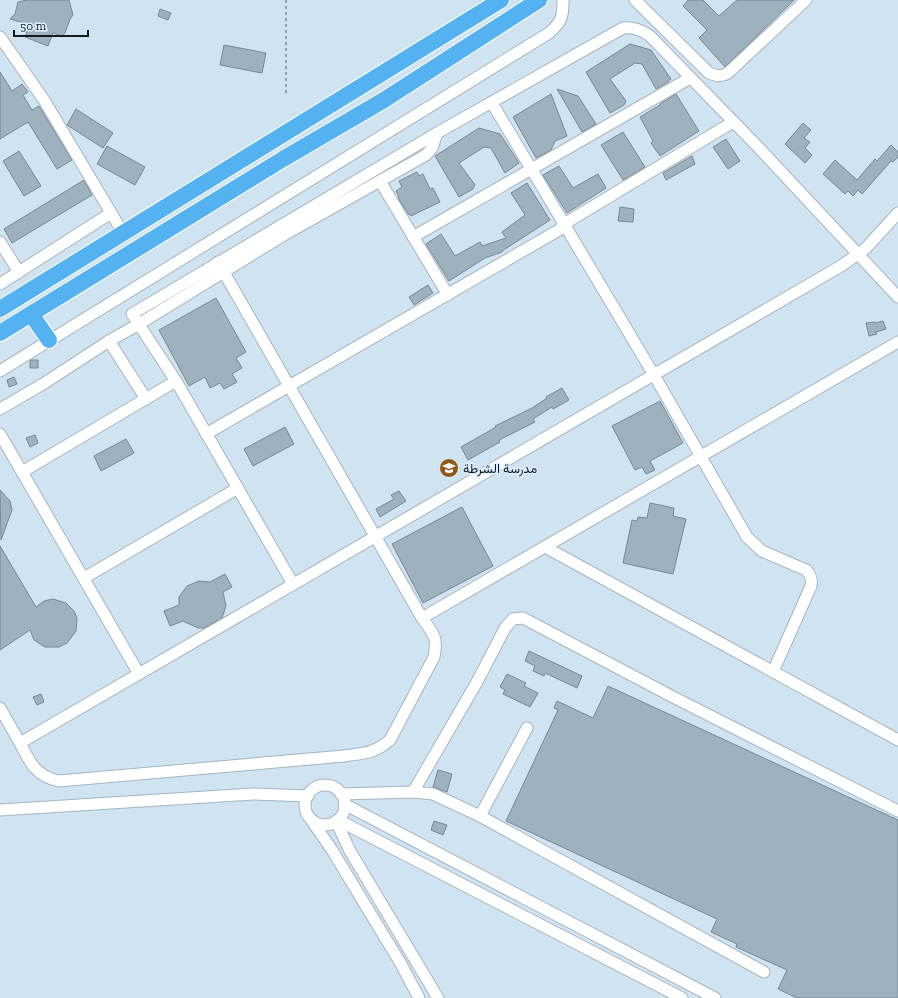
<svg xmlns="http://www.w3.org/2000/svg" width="898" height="998" viewBox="0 0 898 998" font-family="'Zilla Slab',Vazirmatn,serif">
	<rect width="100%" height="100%" fill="#d0e3f0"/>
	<g fill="#a0b1be" stroke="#778894">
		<polygon points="27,0 69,0 73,15 70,19 65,33 62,36 53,33 48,46 25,37 27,31 20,29 23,23 10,19 15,14 18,2"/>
		<polygon points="688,0 703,0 719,16 737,0 794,0 725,67 699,38 707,30 683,6"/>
		<polygon points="160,9 171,13 168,20 158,16"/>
		<polygon points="630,44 651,50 671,79 668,81 668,82 656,89 642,64 635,63 610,79 626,101 624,105 610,113 586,72"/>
		<polygon points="224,45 266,53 262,73 220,65"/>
		<polygon points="0,72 12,91 22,84 28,92 23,95 32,110 39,106 72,160 57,169 28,122 0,139"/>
		<polygon points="557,89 578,96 596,124 582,132"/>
		<polygon points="551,94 567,136 555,141 551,150 536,158 513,117"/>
		<polygon points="676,94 699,131 660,156 651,143 653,141 640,117 660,105 660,104 663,102"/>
		<polygon points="76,109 113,133 103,148 67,125"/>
		<polygon points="803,123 811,130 804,138 810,142 805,148 812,155 805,163 785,144"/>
		<polygon points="479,128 500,134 519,163 505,173 491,148 484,147 459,163 475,185 473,189 459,197 435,156"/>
		<polygon points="623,132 645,167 623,180 601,145"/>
		<polygon points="726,139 740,161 728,169 713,147"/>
		<polygon points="891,145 898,152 898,157 893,162 891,161 862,194 858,190 853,196 848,191 845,194 823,174 835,160 857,180 875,159 877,161"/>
		<polygon points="107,146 145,167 135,185 97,164"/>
		<polygon points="19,151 41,186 24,196 3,161"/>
		<polygon points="692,156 695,164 666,180 663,173"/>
		<polygon points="559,166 573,188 598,174 606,188 567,213 543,175"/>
		<polygon points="417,172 419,176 423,174 430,189 433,188 440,202 411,216 410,214 409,215 398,198 399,197 396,191 402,187 399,181"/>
		<polygon points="84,180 92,195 12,243 4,229"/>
		<polygon points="527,183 550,220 502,251 502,252 485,258 449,281 426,244 441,234 455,256 480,242 482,246 506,238 502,232 525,215 511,193"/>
		<polygon points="620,207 634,209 633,222 618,221"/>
		<polygon points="428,285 433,293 414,305 409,297"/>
		<polygon points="216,298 246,352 236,358 242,368 232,374 237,382 224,389 220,383 210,388 205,377 189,386 159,330"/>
		<polygon points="883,321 886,329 876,332 877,334 869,336 866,323 875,322 875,323"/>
		<polygon points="31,360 38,360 38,368 30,368 30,361"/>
		<polygon points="14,377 17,384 9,387 7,380"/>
		<polygon points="562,388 569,400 553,409 552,407 533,419 535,422 499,440 500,442 468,460 461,447 496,427 495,426 532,408 547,398 546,397"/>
		<polygon points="660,401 683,443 650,461 655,470 646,474 642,467 635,470 612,426"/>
		<polygon points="285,427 294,444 253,466 244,449"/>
		<polygon points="35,435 38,443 30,447 26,438"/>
		<polygon points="126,439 134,453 101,471 94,456"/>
		<polygon points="0,490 10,501 12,510 1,540"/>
		<polygon points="399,491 406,501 380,517 376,509 394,499 391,495"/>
		<polygon points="650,503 674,508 673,516 686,519 673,574 623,563 632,520 637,521 638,517 647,518"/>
		<polygon points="462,507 493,566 423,603 392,544"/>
		<polygon points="0,546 36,607 44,601 53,599 66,603 74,611 77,618 76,631 67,643 59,647 45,647 34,640 30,630 0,650"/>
		<polygon points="225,574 232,587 223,592 226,606 222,618 204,628 198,628 183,621 170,626 164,611 179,605 179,597 187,586 199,581 210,582"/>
		<polygon points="529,651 582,676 577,688 545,673 544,676 533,671 535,666 525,661"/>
		<polygon points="507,674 526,683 524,686 538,693 530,707 503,694 505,690 500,687"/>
		<polygon points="608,686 898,820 898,998 797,998 778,989 787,970 736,947 737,944 711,932 717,919 506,821 558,710 554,708 557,701 593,718"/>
		<polygon points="41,694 44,702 37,705 33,697"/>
		<polygon points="438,770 452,774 447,792 433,787"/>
		<polygon points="434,821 447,825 443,835 431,830"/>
	</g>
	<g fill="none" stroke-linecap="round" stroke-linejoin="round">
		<defs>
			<g id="minor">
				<path d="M635 0 709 73C717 76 721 77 728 73L806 0"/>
				<polyline points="0,37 44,100 123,233"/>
				<path d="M492 103 654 375 747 537 762 551 806 570C811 575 812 579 811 586L776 665"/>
				<polyline points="380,181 448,295"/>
				<polyline points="413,237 690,78"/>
				<polyline points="0,242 19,272"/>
				<polyline points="218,262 422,618 898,342"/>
				<polyline points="0,284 111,213"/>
				<polyline points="109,341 146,399"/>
				<path d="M0 371 549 33C562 21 563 18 563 0"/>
				<polyline points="0,409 43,384 109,341 139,324 282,236 426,155 432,148 437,133"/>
				<polyline points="0,434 139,674"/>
				<polyline points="206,434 559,230 564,224 733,122"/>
				<polyline points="22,472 176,381"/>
				<polyline points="545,547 898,740"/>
				<polyline points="84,578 238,488"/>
				<path d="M293 584 176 381 132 314 437 133 623 28C634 27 641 30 650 36L760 149 898 297"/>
				<polyline points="0,708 20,743 841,266 865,249 898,213"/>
				<path d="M20 743C30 763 36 776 59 781L344 756C365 753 373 754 390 740L434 657C438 638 434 634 422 618"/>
				<circle cx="325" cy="805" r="20"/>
				<polyline points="413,792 477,682 505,628 513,619 523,618 675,698 898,811"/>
				<polyline points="341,794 413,792 433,794 480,816 527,728"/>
				<polyline points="344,804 715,998"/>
				<polyline points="0,810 253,794 308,796"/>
				<polyline points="480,816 764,972"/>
				<polyline points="338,820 682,998"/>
				<polyline points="312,821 332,850 401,964 419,998"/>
				<polyline points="336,821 350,851 438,998"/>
			</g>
			<g id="highway">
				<polyline points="0,309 501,0"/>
				<polyline points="31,314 49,340"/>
				<polyline points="0,333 283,159 384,100 539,0"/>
			</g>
		</defs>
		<use href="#minor" stroke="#a4b5c3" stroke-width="13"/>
		<use href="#highway" stroke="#fff" stroke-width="18"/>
		<polyline stroke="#93a2ac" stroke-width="2" stroke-dasharray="3 3" stroke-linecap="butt" points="286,0 286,96"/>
		<use href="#minor" stroke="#fff" stroke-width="11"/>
		<use href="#highway" stroke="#55b2f0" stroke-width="16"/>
	</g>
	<defs>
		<symbol id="university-disc" viewBox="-11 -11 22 22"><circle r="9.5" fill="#94571a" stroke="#def0fe"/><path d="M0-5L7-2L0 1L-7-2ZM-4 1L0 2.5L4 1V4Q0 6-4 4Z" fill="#fff"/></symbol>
	</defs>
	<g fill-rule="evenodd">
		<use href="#university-disc" x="438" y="457" width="22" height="22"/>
	</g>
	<g text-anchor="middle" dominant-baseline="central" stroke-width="3" stroke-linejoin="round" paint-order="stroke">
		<g font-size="13" fill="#141b20" stroke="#def0fe" text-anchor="start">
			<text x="463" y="468">مدرسة الشرطة</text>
		</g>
	</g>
	<path d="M14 30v6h74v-6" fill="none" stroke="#141b20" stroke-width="2"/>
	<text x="20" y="30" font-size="12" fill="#141b20" stroke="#def0fe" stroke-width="3" paint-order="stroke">50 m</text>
</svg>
